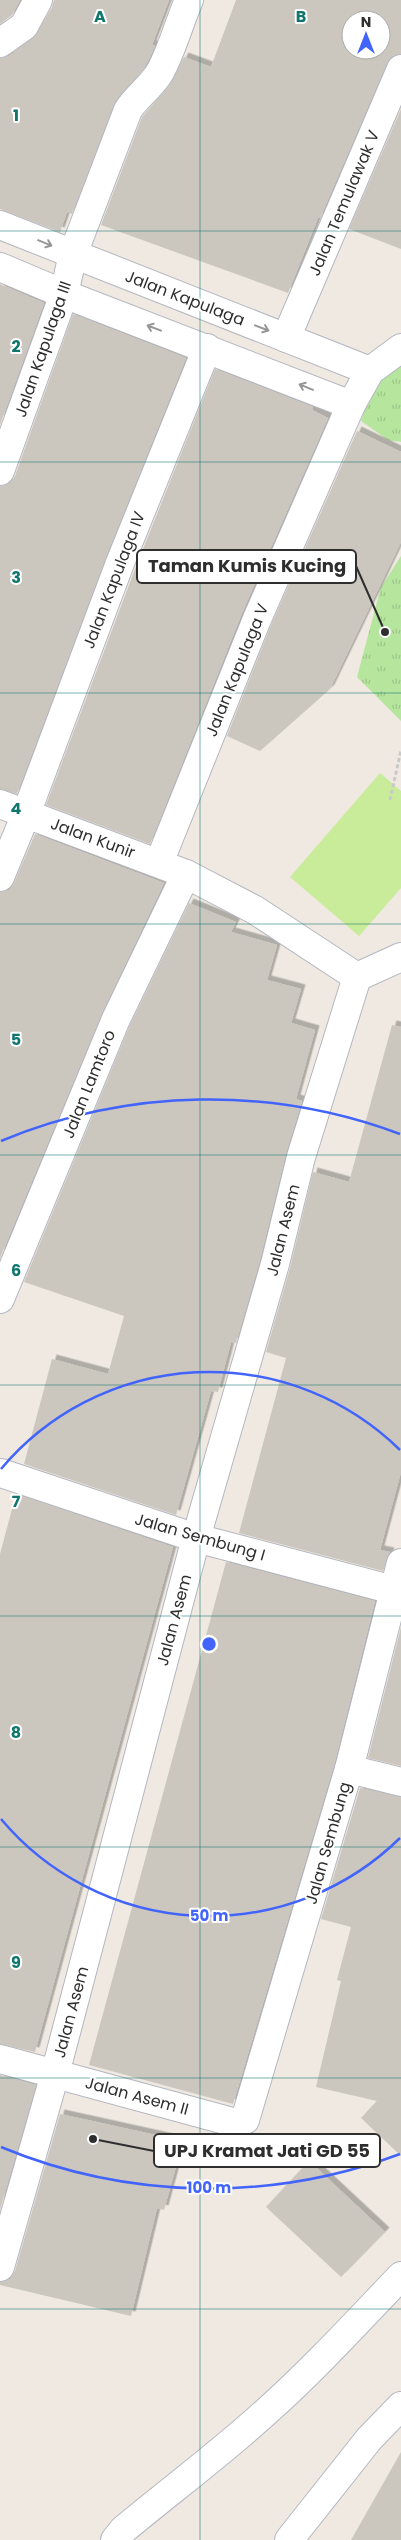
<svg xmlns="http://www.w3.org/2000/svg" width="401" height="2540" viewBox="0 0 401 2540" font-family="Poppins,sans-serif">
	<defs>
		<pattern id="park-tufts" width="24" height="20" patternUnits="userSpaceOnUse" patternTransform="scale(1.25)"><rect width="24" height="20" fill="#b6e59e"/><path d="M3 7l-1-3M5 7V3M7 7l1-3M15 17l-1-3M17 17v-4M19 17l1-3" fill="none" stroke="#9dc588"/></pattern>
		<filter id="shadow"><feDropShadow dx="4.5" dy="-4.5" stdDeviation="0" flood-color="#0004"/></filter>
	</defs>
	<rect width="100%" height="100%" fill="#efe9e1"/>
	<g fill="url(#park-tufts)">
		<polygon points="401,357 401,442 388,440 361,421 379,368"/>
		<polygon points="401,556 401,721 357,677 381,587"/>
	</g>
	<polygon fill="#c9ec9a" points="380,773 401,791 401,888 359,936 290,877"/>
	<g fill="#cbc7bf" fill-rule="evenodd" filter="url(#shadow)">
		<polygon points="0,0 20,0 12,15 0,24"/>
		<polygon points="54,0 169,0 152,45 155,46 150,57 144,68 114,104 72,214 67,212 60,232 0,209 0,58 9,56 33,38 52,7"/>
		<path d="M236 0H401V54L392 56 387 63 320 218H318L288 293 101 225 142 117 169 86 184 57 211 67ZM351 20H381V50H351Z"/>
		<polygon points="401,109 401,249 349,229"/>
		<polygon points="0,284 44,303 0,425"/>
		<polygon points="73,314 186,358 106,557 17,794 0,789 0,486 10,483 15,476"/>
		<polygon points="215,369 313,407 312,410 328,418 242,613 150,844 46,805 135,569"/>
		<polygon points="357,431 401,452 401,542 330,689 260,751 227,736 271,625"/>
		<polygon points="35,834 164,883 102,1013 0,1258 0,892 9,890 14,883"/>
		<polygon points="189,903 236,922 231,932 277,945 267,980 301,989 291,1023 315,1030 296,1099 302,1101 286,1153 260,1260 236,1343 231,1342 218,1392 211,1391 176,1515 24,1464 52,1359 108,1374 124,1316 24,1282 130,1025"/>
		<polygon points="392,1025 401,1027 401,1472 380,1550 390,1552 383,1571 239,1533 286,1358 266,1352 290,1268 313,1172 349,1182"/>
		<polygon points="16,1494 173,1547 35,2052 0,2044 0,1554"/>
		<polygon points="226,1562 375,1601 334,1765 233,2104 89,2065"/>
		<polygon points="401,1627 401,1766 368,1758"/>
		<polygon points="360,1788 401,1797 401,2156 361,2118 377,2101 316,2087 341,1981 337,1980 351,1927 321,1919"/>
		<polygon points="0,2075 36,2085 0,2210"/>
		<polygon points="60,2114 183,2141 164,2210 157,2208 131,2316 0,2285 0,2282 10,2279 15,2271"/>
		<polygon points="309,2161 385,2232 341,2277 266,2207"/>
		<polygon points="401,2452 401,2540 351,2540"/>
	</g>
	<g fill="none" stroke-linecap="round" stroke-linejoin="round">
		<defs>
			<g id="minor">
				<polyline points="0,43 24,26 38,0"/>
				<polyline points="0,225 370,371"/>
				<polyline points="0,267 64,294 351,405"/>
				<polyline points="286,338 401,69"/>
				<path d="M0 471 64 294 73 254 128 110C137 96 151 87 160 72 172 50 179 23 189 0"/>
				<polyline points="0,804 186,874 255,910 357,977"/>
				<polyline points="159,863 257,619 351,405 370,371 401,348"/>
				<polyline points="0,877 26,814 120,563 207,348"/>
				<polyline points="357,977 401,957"/>
				<polyline points="0,1299 116,1019 186,874"/>
				<polyline points="1,1473 196,1538 401,1592"/>
				<polyline points="349,1769 401,1782"/>
				<polyline points="0,2059 236,2123 245,2120 349,1769 401,1563"/>
				<polyline points="0,2267 55,2074 196,1538 275,1264 301,1157 357,977"/>
				<path d="M115 2540 123 2530C171 2490 221 2453 267 2411 314 2369 357 2322 401 2276"/>
				<polyline points="289,2540 369,2439 401,2406"/>
			</g>
		</defs>
		<use href="#minor" stroke="#b4b7c1" stroke-width="30"/>
		<polyline stroke="#c9c9c9" stroke-width="3" stroke-dasharray="4 2.5" stroke-linecap="butt" points="390,800 401,750"/>
		<use href="#minor" stroke="#fff" stroke-width="28"/>
	</g>
	<defs><path id="oneway-shaft" d="M-6 0H5M1.5-3L5.5 0L1.5 3" fill="none" stroke-width="1.6" stroke-linecap="round" stroke-linejoin="round" transform="scale(1.25)"/></defs>
	<g stroke="#969696">
		<use href="#oneway-shaft" transform="translate(45 243) rotate(22)"/>
		<use href="#oneway-shaft" transform="translate(154 328) rotate(-159)"/>
		<use href="#oneway-shaft" transform="translate(262 328) rotate(21)"/>
		<use href="#oneway-shaft" transform="translate(306 387) rotate(-158)"/>
	</g>
	<path fill="none" stroke="#0f766e" stroke-width="1" stroke-opacity="0.55" d="M200 0V2540M0 231H401M0 462H401M0 693H401M0 924H401M0 1155H401M0 1385H401M0 1616H401M0 1847H401M0 2078H401M0 2309H401"/>
	<g fill="none" stroke="#4264fb" stroke-width="2.5">
		<path d="M400 1838A272 272 0 0 1 1 1819M1 1469A272 272 0 0 1 400 1450"/>
		<path d="M400 2154A544 544 0 0 1 1 2147M1 1141A544 544 0 0 1 400 1134"/>
	</g>
	<g text-anchor="middle" dominant-baseline="central" stroke-width="4" stroke-linejoin="round" paint-order="stroke">
		<g font-size="16" fill="#2e2e2e" stroke="#fff">
			<text transform="translate(344 203) rotate(-67)">Jalan Temulawak V</text>
			<text transform="translate(185 298) rotate(21)">Jalan Kapulaga</text>
			<text transform="translate(43 349) rotate(-71)">Jalan Kapulaga III</text>
			<text transform="translate(114 580) rotate(-69)">Jalan Kapulaga IV</text>
			<text transform="translate(237 670) rotate(-68)">Jalan Kapulaga V</text>
			<text transform="translate(93 838) rotate(20)">Jalan Kunir</text>
			<text transform="translate(89 1084) rotate(-68)">Jalan Lamtoro</text>
			<text transform="translate(283 1230) rotate(-76)">Jalan Asem</text>
			<text transform="translate(200 1537) rotate(16)">Jalan Sembung I</text>
			<text transform="translate(174 1620) rotate(-75)">Jalan Asem</text>
			<text transform="translate(328 1843) rotate(-74)">Jalan Sembung</text>
			<text transform="translate(71 2012) rotate(-75)">Jalan Asem</text>
			<text transform="translate(137 2096) rotate(15)">Jalan Asem II</text>
		</g>
	</g>
	<g font-size="16" text-anchor="middle" font-weight="bold" fill="#0f766e" stroke="#fff" stroke-width="4" stroke-linejoin="round" paint-order="stroke">
		<text x="100" y="22">A</text>
		<text x="301" y="22">B</text>
		<text x="16" y="121">1</text>
		<text x="16" y="352">2</text>
		<text x="16" y="583">3</text>
		<text x="16" y="814">4</text>
		<text x="16" y="1045">5</text>
		<text x="16" y="1276">6</text>
		<text x="16" y="1507">7</text>
		<text x="16" y="1738">8</text>
		<text x="16" y="1968">9</text>
	</g>
	<circle cx="209" cy="1644" r="8" fill="#4264fb" stroke="#fff" stroke-width="2.5"/>
	<g font-size="15" text-anchor="middle" font-weight="bold" fill="#4264fb" stroke="#fff" stroke-width="4" stroke-linejoin="round" paint-order="stroke">
		<text x="209" y="1921">50 m</text>
		<text x="209" y="2193">100 m</text>
	</g>
	<path fill="none" stroke="#2e2e2e" stroke-width="2" d="M385 632L356 566M93 2139L154 2151"/>
	<g fill="#2e2e2e" stroke="#fff" stroke-width="2">
		<circle cx="385" cy="632" r="5"/>
		<circle cx="93" cy="2139" r="5"/>
	</g>
	<g fill="#fff" stroke="#2e2e2e" stroke-width="2">
		<rect x="137" y="550" width="219" height="33" rx="5"/>
		<rect x="154" y="2134" width="226" height="33" rx="5"/>
	</g>
	<g font-size="18" text-anchor="middle" font-weight="bold" fill="#2e2e2e">
		<text x="247" y="572">Taman Kumis Kucing</text>
		<text x="267" y="2157">UPJ Kramat Jati GD 55</text>
	</g>
	<g transform="translate(366 35)"><circle r="24" fill="#ffffff" stroke="#ababab"/>
	<path d="M0-4L9 19L0 12L-9 19Z" fill="#4264fb"/>
	<text y="-8" font-size="14" font-weight="bold" text-anchor="middle" fill="#2e2e2e">N</text>
	</g>
</svg>
